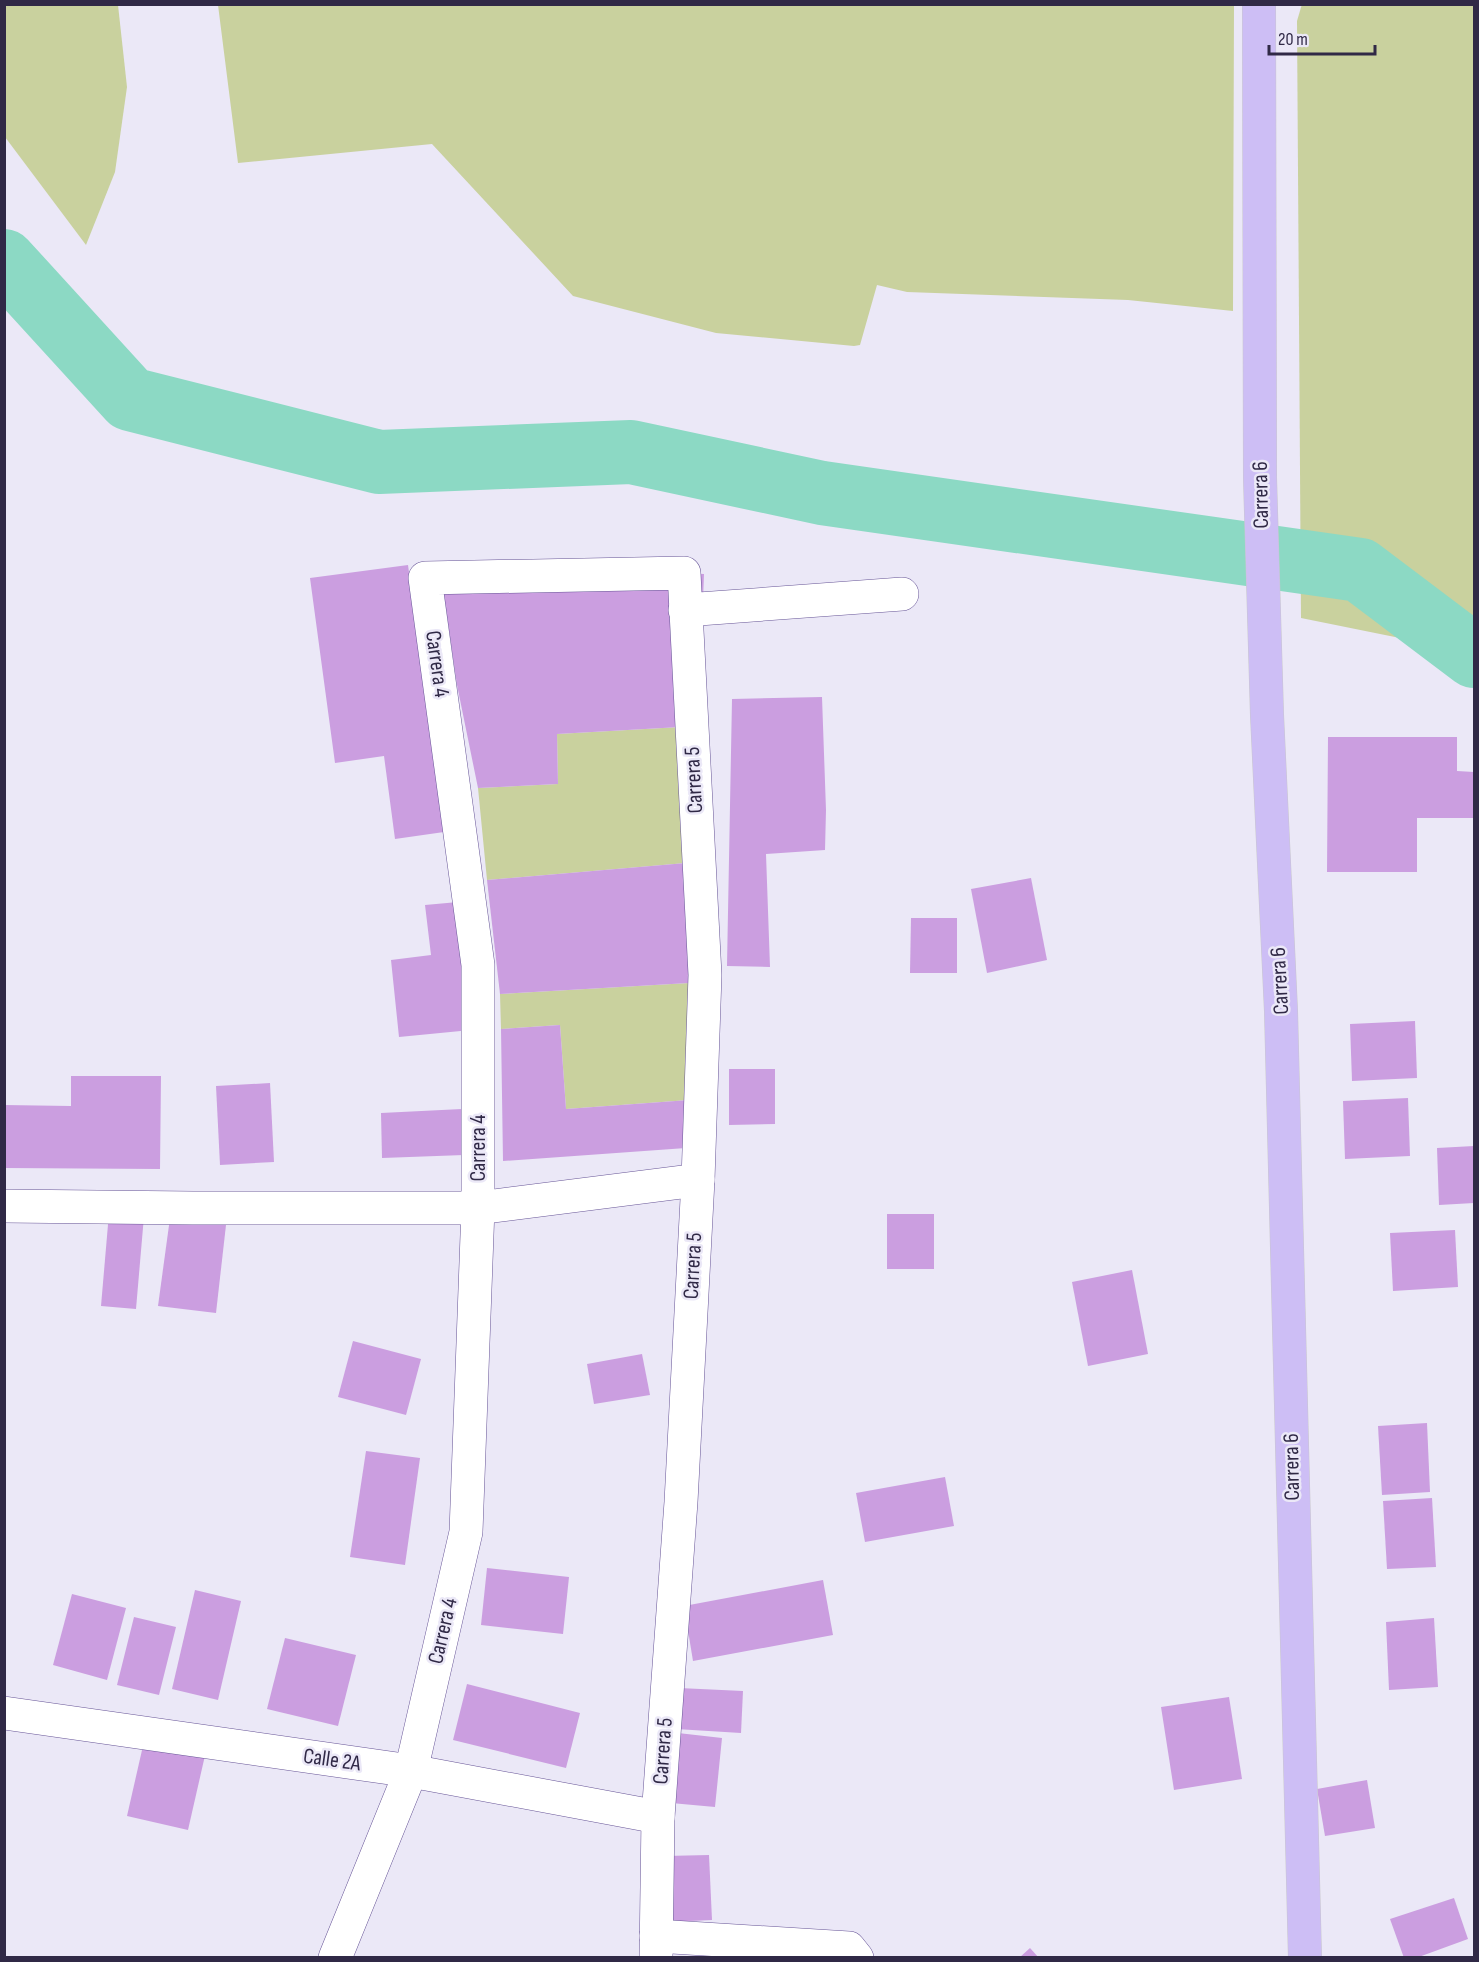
<svg xmlns="http://www.w3.org/2000/svg" width="1479" height="1962" viewBox="0 0 1479 1962" font-family="'Sofia Sans Condensed',sans-serif">
	<rect width="100%" height="100%" fill="#ebe8f7"/>
	<g fill="#c9d19e">
		<polygon points="5,4 118,5 127,87 115,172 86,245 5,137"/>
		<polygon points="1302,4 1474,5 1474,653 1301,618 1297,21"/>
		<polygon points="218,5 1234,5 1233,311 1128,300 907,292 877,285 860,345 854,346 716,333 573,296 432,144 238,163"/>
		<polygon points="698,726 686,863 487,880 478,788 558,784 557,734"/>
		<polygon points="689,983 689,1100 566,1109 560,1025 501,1029 500,994"/>
	</g>
	<g fill="none" stroke-linecap="round" stroke-linejoin="round">
		<polyline stroke="#8cd9c4" stroke-width="64" points="4,261 130,399 379,462 631,452 822,493 1360,570 1474,656"/>
	</g>
	<g fill="#cb9ee0">
		<polygon points="439,563 704,574 698,726 557,734 558,784 478,788 457,685"/>
		<polygon points="408,565 444,832 395,839 384,756 335,763 310,578"/>
		<polygon points="822,697 826,810 825,850 766,854 770,967 727,966 732,699"/>
		<polygon points="1328,737 1457,737 1457,771 1474,772 1474,818 1417,818 1417,872 1327,872"/>
		<polygon points="686,863 689,983 500,994 487,880"/>
		<polygon points="1031,878 1047,960 987,973 971,889"/>
		<polygon points="458,902 471,1030 399,1037 391,960 431,955 425,905"/>
		<polygon points="911,918 957,918 957,973 910,973"/>
		<polygon points="1415,1021 1417,1078 1352,1081 1350,1024"/>
		<polygon points="560,1025 566,1109 689,1100 686,1148 503,1161 501,1029"/>
		<polygon points="729,1069 775,1069 775,1124 729,1125"/>
		<polygon points="71,1076 161,1076 160,1169 4,1168 4,1105 71,1106"/>
		<polygon points="270,1083 274,1162 220,1165 216,1086"/>
		<polygon points="1408,1098 1410,1156 1345,1159 1343,1101"/>
		<polygon points="462,1109 464,1155 382,1158 381,1113"/>
		<polygon points="1474,1146 1474,1203 1439,1205 1437,1148"/>
		<polygon points="109,1213 144,1216 136,1309 101,1306"/>
		<rect x="887" y="1214" width="47" height="55"/>
		<polygon points="170,1218 226,1225 216,1313 158,1306"/>
		<polygon points="1455,1230 1458,1287 1393,1291 1390,1233"/>
		<polygon points="1132,1270 1148,1354 1088,1366 1072,1282"/>
		<polygon points="353,1341 421,1359 406,1415 338,1397"/>
		<polygon points="642,1354 650,1395 594,1404 587,1364"/>
		<polygon points="1427,1423 1430,1492 1382,1495 1378,1426"/>
		<polygon points="366,1451 420,1458 405,1565 350,1557"/>
		<polygon points="945,1477 954,1526 865,1542 856,1493"/>
		<polygon points="1432,1498 1436,1567 1387,1569 1383,1501"/>
		<polygon points="487,1568 569,1577 563,1634 481,1625"/>
		<polygon points="823,1580 833,1635 693,1661 684,1606"/>
		<polygon points="195,1590 241,1601 218,1700 172,1689"/>
		<polygon points="72,1594 126,1608 107,1680 53,1665"/>
		<polygon points="134,1617 176,1627 159,1695 117,1685"/>
		<polygon points="1434,1618 1438,1687 1389,1690 1386,1622"/>
		<polygon points="285,1638 356,1655 338,1726 267,1709"/>
		<polygon points="467,1684 580,1713 566,1768 453,1740"/>
		<polygon points="679,1688 743,1691 741,1733 676,1729"/>
		<polygon points="1229,1697 1242,1779 1174,1790 1161,1707"/>
		<polygon points="678,1733 722,1738 715,1807 671,1803"/>
		<polygon points="145,1737 206,1751 188,1830 127,1816"/>
		<polygon points="1367,1780 1375,1828 1325,1836 1317,1789"/>
		<polygon points="709,1855 712,1920 668,1922 665,1856"/>
		<polygon points="1454,1898 1468,1939 1416,1958 1404,1958 1390,1919"/>
		<polygon points="1030,1948 1039,1958 1019,1958"/>
	</g>
	<g fill="none" stroke-linecap="round" stroke-linejoin="round">
		<defs>
			<g id="minor">
				<polyline points="685,610 902,594"/>
				<polyline points="4,1206 193,1208 478,1208 698,1180"/>
				<polyline points="4,1713 411,1771 658,1817"/>
				<polyline points="656,1936 849,1948 857,1958"/>
				<polyline points="335,1958 411,1771 466,1532 478,1208 478,965 425,578 684,573 705,975 698,1180 681,1502 658,1817 656,1958"/>
			</g>
			<polyline id="major" points="1259,4 1260,478 1267,715 1281,1011 1305,1958"/>
		</defs>
		<use href="#minor" stroke="#675597" stroke-width="34"/>
		<use href="#major" stroke="#c9c7cf" stroke-width="34"/>
		<use href="#minor" stroke="#fff" stroke-width="33"/>
		<use href="#major" stroke="#cdbef5" stroke-width="33"/>
	</g>
	<g text-anchor="middle" dominant-baseline="central" stroke-width="5" stroke-linejoin="round" paint-order="stroke">
		<g font-size="22" fill="#302946" stroke="#ebe8f7">
			<text transform="translate(1261 495) rotate(-91)">Carrera 6</text>
			<text transform="translate(437 664) rotate(82)">Carrera 4</text>
			<text transform="translate(694 780) rotate(-93)">Carrera 5</text>
			<text transform="translate(1280 981) rotate(-93)">Carrera 6</text>
			<text transform="translate(478 1148) rotate(-90)">Carrera 4</text>
			<text transform="translate(693 1266) rotate(-87)">Carrera 5</text>
			<text transform="translate(1292 1467) rotate(-91)">Carrera 6</text>
			<text transform="translate(443 1631) rotate(-77)">Carrera 4</text>
			<text transform="translate(663 1751) rotate(-86)">Carrera 5</text>
			<text transform="translate(332 1760) rotate(8)">Calle 2A</text>
		</g>
	</g>
	<rect width="1479" height="1962" fill="none" stroke="#302946" stroke-width="12"/>
	<path d="M1269 45v9h106v-9" fill="none" stroke="#302946" stroke-width="3"/>
	<text x="1278" y="45" font-size="18" fill="#302946" stroke="#ebe8f7" stroke-width="4.5" paint-order="stroke">20 m</text>
</svg>
